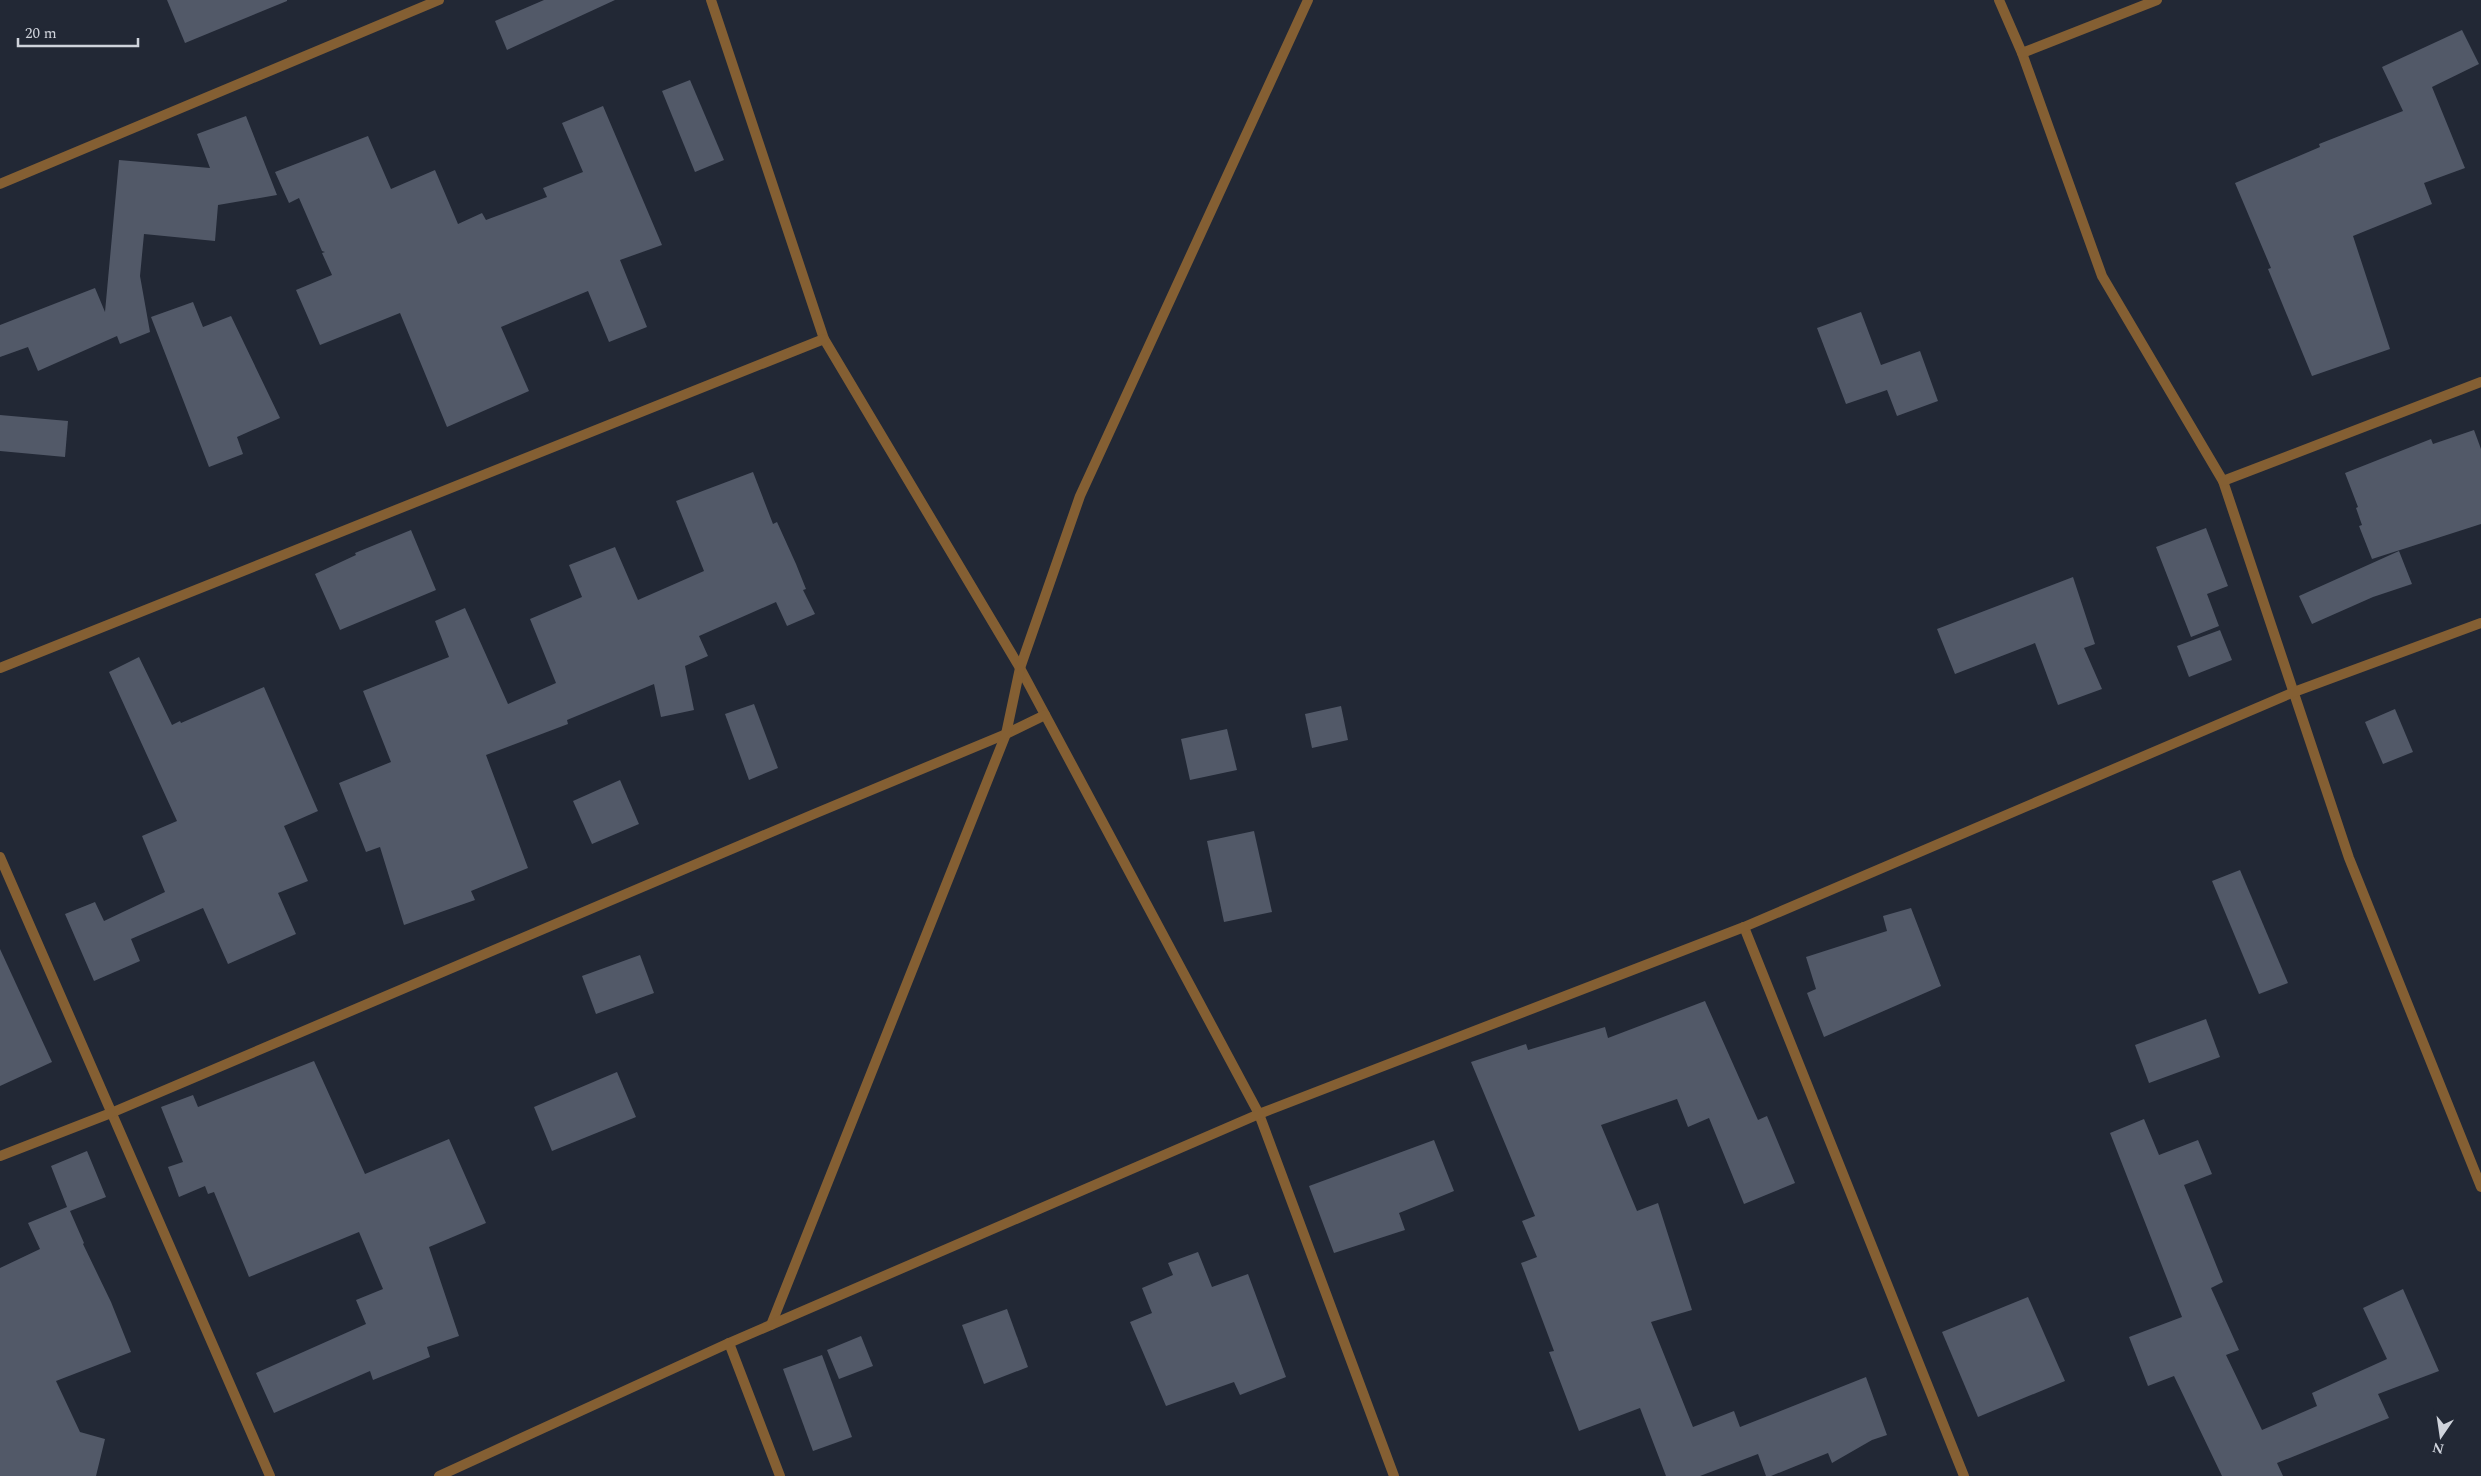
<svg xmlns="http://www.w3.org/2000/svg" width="2481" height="1476" viewBox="0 0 2481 1476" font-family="Spectral,serif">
	<rect width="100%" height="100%" fill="#222835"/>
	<g fill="#525968">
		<polygon points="167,0 287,0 287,1 185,43"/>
		<polygon points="544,0 615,0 507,50 495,21"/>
		<polygon points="2462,30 2479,64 2432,87 2465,168 2424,183 2432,204 2353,236 2390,349 2312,376 2268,269 2271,268 2235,183 2320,147 2319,144 2403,111 2382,67"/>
		<polygon points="690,80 724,160 695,172 662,91"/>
		<polygon points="603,106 662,245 620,260 647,327 609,342 588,291 501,327 529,391 447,427 400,313 320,345 296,290 332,275 322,253 325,252 322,251 299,198 289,203 275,172 368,136 391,189 435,170 458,224 482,213 486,220 547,197 543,188 583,172 562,123"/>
		<polygon points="246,116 277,195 218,205 215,241 144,234 140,276 150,332 120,344 117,336 38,371 28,347 0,357 0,325 95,288 105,312 119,160 210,168 197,134"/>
		<polygon points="193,302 203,327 231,316 280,418 237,437 243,454 209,467 151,317"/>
		<polygon points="1861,312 1881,365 1920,351 1938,401 1897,416 1887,390 1846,404 1817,328"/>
		<polygon points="0,415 68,421 65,457 0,451"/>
		<polygon points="2474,430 2481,449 2481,524 2372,559 2359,526 2362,525 2356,508 2358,507 2345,473 2431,439 2433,444"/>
		<polygon points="753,472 773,524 777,522 796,564 806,589 803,590 815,614 787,626 776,602 699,636 708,656 685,666 694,710 661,717 654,684 567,720 568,724 486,755 528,868 471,891 475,900 404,925 380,847 366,852 339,783 391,762 363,691 449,657 435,621 465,608 508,704 556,683 530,619 582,597 569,565 615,547 638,600 704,571 676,501"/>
		<polygon points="2206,528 2228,586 2207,594 2219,626 2191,637 2156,547"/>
		<polygon points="411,530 436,590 340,630 315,574 356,555 355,553"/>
		<polygon points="2399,551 2412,584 2373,597 2312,624 2299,596"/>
		<polygon points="2073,577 2095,644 2084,648 2102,689 2058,705 2035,643 1955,674 1937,629"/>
		<polygon points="2220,630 2232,660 2189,677 2177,646"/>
		<polygon points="139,657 172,725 180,721 181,723 264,687 318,811 284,826 308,881 278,893 296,934 228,964 203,908 131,939 140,961 94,981 65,914 95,902 104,921 165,892 142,836 177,821 109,672"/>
		<polygon points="754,704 778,768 749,780 725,714"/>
		<polygon points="1341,706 1348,740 1312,748 1305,714"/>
		<polygon points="2395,709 2413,752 2383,764 2365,722"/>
		<polygon points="1227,729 1237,770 1190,780 1181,739"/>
		<polygon points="620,780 639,824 592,844 573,801"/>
		<polygon points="1254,831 1272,912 1224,922 1207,841"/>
		<polygon points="2240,870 2288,983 2259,994 2212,881"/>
		<polygon points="1911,908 1941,986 1824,1037 1807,993 1816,989 1806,957 1887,931 1883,916"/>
		<polygon points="0,949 52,1062 0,1086"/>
		<polygon points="640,955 654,993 596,1014 582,976"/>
		<polygon points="1705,1001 1758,1120 1767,1116 1795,1183 1744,1204 1709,1118 1688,1127 1677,1099 1601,1125 1637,1211 1658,1203 1692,1310 1651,1322 1693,1427 1734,1411 1740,1427 1866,1377 1887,1435 1872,1440 1832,1463 1828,1453 1771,1476 1766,1476 1758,1454 1700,1476 1666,1476 1640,1408 1579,1431 1549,1352 1554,1351 1521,1263 1537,1257 1522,1221 1535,1216 1471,1062 1526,1044 1528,1050 1605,1027 1608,1038"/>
		<polygon points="2206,1019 2220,1057 2149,1083 2135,1045"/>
		<polygon points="314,1061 365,1174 449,1139 486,1223 429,1247 459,1336 427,1347 430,1357 373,1380 370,1371 274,1413 256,1373 366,1324 356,1300 383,1289 359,1232 249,1277 214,1192 208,1194 205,1186 179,1197 168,1167 183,1162 161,1107 193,1095 198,1107"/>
		<polygon points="617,1072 636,1117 552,1151 534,1107"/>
		<polygon points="2144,1119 2159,1155 2198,1140 2212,1174 2184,1185 2223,1282 2211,1288 2239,1350 2226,1355 2262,1430 2317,1406 2312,1393 2387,1359 2363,1308 2403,1289 2439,1371 2378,1394 2389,1418 2277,1463 2283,1476 2222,1476 2174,1376 2148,1386 2129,1337 2182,1317 2110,1133"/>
		<polygon points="1434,1140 1454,1191 1399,1213 1405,1230 1334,1253 1309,1186"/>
		<polygon points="87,1151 106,1197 70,1211 84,1243 83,1244 111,1302 131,1352 56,1381 80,1432 105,1439 96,1476 0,1476 0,1268 40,1249 28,1223 67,1207 51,1166"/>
		<polygon points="1198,1252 1212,1287 1248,1274 1286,1377 1240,1395 1234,1382 1166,1406 1130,1322 1152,1313 1142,1288 1173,1275 1168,1263"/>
		<polygon points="2028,1297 2065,1381 1978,1417 1942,1332"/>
		<polygon points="1007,1309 1028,1367 984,1384 962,1325"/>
		<polygon points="861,1336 873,1366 839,1379 827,1350"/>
		<polygon points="822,1355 852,1437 813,1451 783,1369"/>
	</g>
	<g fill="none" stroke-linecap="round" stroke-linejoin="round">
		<g stroke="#845f33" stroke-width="10">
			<polyline points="711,0 824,339 1020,668 1259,1114 1394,1476"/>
			<polyline points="1999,0 2022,53 2102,276 2223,481 2349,858 2481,1187"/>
			<polyline points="2022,53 2157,0"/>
			<polyline points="0,184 439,0"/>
			<polyline points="2223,481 2481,382"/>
			<polyline points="0,668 824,339"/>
			<polyline points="0,857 270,1476"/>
			<polyline points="1744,927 1964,1476"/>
			<polyline points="0,1156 111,1113 814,814 1006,734 1045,715"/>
			<polyline points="771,1325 1006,734 1020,668 1080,496 1308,0"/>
			<polyline points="729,1343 780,1476"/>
			<polyline points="439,1476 729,1343 1259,1114 1744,927 2294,692 2481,623"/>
		</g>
	</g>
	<g transform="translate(2441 1436) rotate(193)" stroke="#222835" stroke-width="4" paint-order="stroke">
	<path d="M0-4L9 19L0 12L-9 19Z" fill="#cfd3db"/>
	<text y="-8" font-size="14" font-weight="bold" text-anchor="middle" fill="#cfd3db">N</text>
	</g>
	<path d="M18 38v8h120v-8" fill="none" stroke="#cfd3db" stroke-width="2.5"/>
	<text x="25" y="38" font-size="15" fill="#cfd3db" stroke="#222835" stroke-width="4" paint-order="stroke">20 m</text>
</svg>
